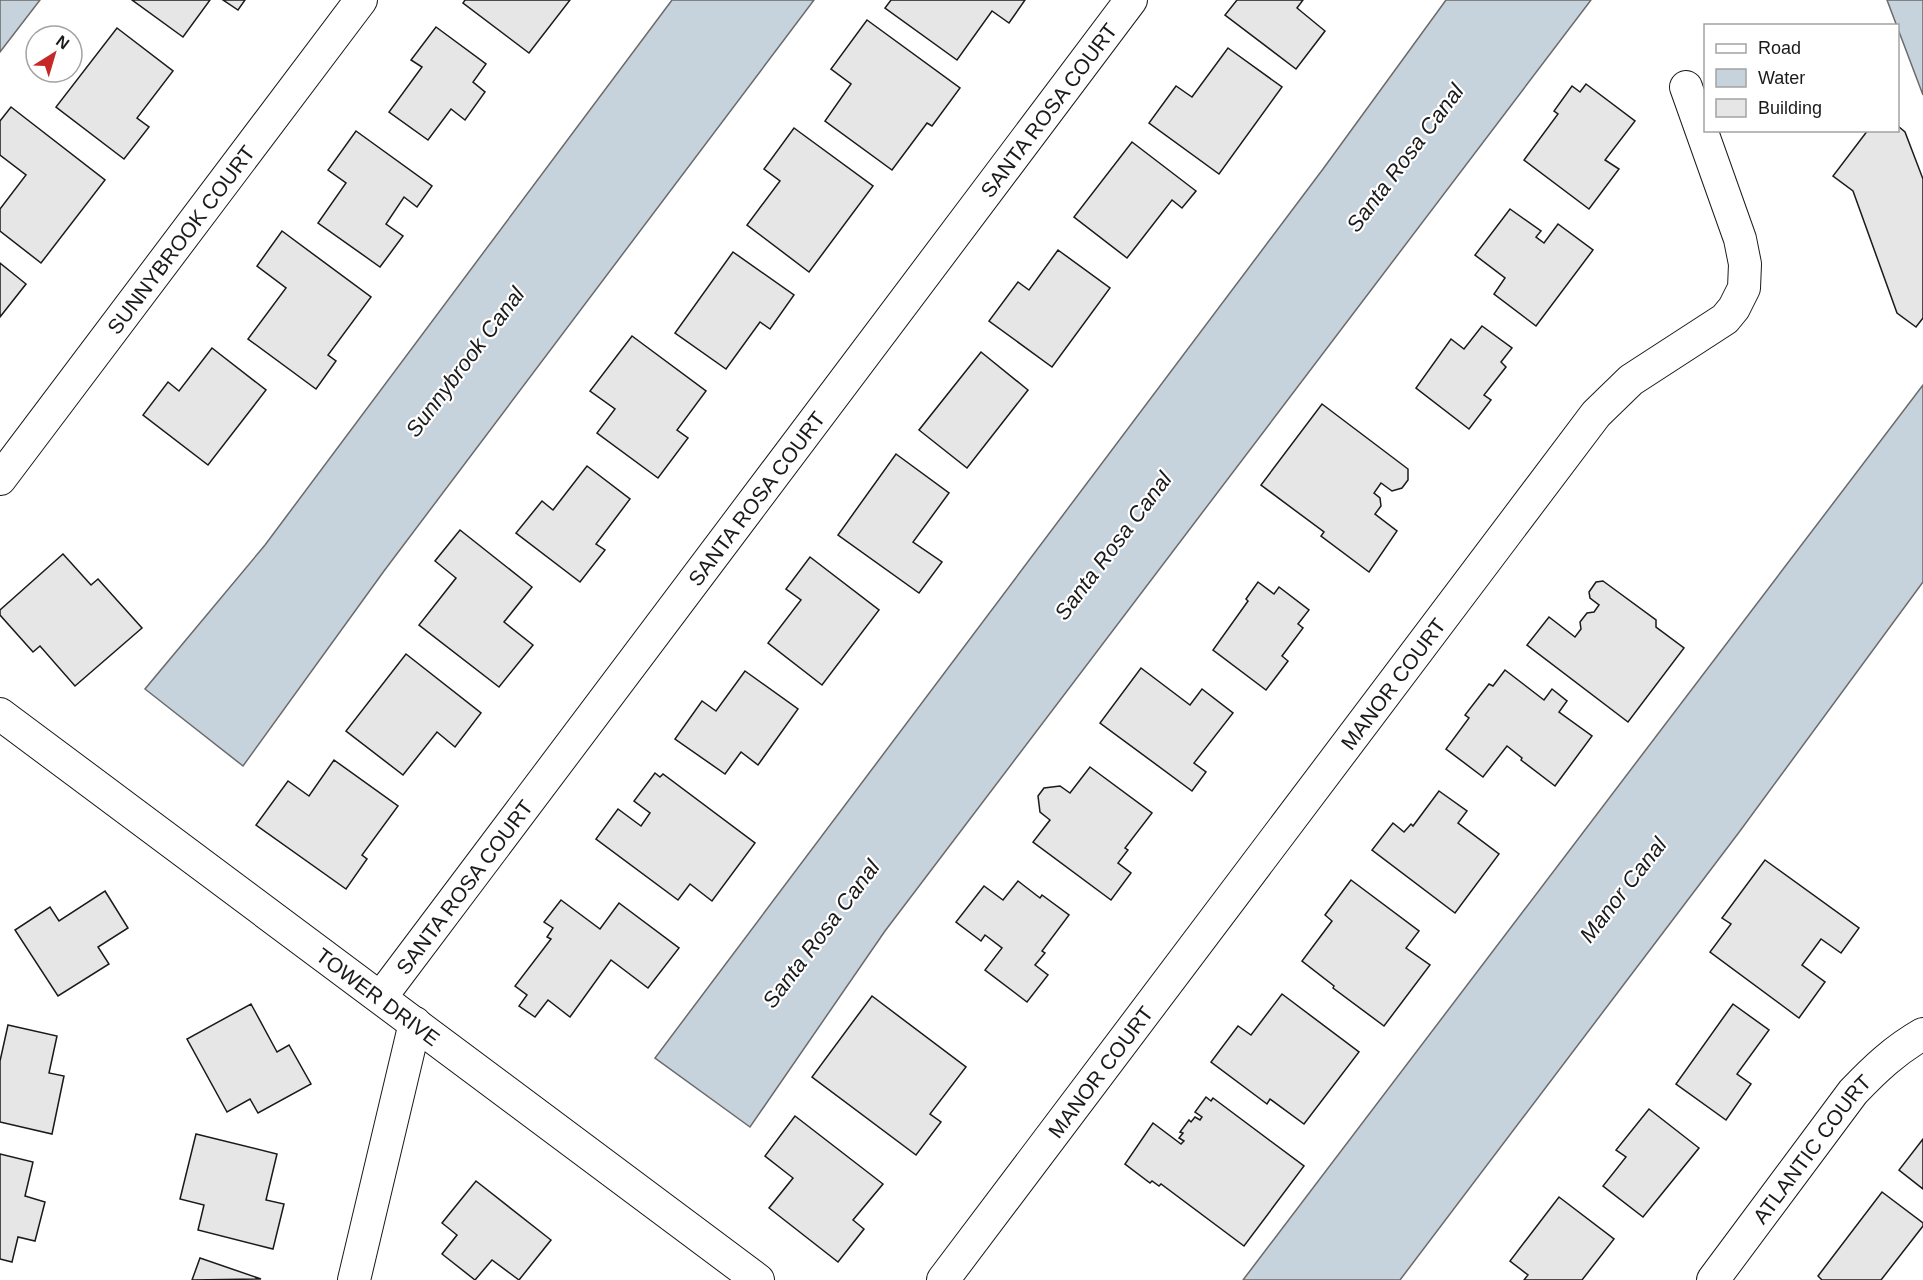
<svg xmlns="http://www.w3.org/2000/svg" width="1923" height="1280" viewBox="0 0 1923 1280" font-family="Helvetica,sans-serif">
	<rect width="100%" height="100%" fill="#fff"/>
	<g fill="#c6d2dc" stroke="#6a6a6a" stroke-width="1.5">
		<polygon points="0,0 40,0 0,52"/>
		<polygon points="672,0 814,0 384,571 243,766 145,689 265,545"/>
		<polygon points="1446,0 1591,0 885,931 750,1127 655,1058 1323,169"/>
		<polygon points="1887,0 1923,0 1923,95"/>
		<polygon points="1923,385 1923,582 1740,831 1400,1280 1243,1280"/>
	</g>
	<g fill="#e6e6e6" stroke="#1a1a1a" stroke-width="1.5">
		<polygon points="132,0 210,0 183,37"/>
		<polygon points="223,0 245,0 238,10"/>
		<polygon points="465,0 570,0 529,53 463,3"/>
		<polygon points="891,0 1025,0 1009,23 992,11 957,60 885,8"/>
		<polygon points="1237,0 1303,0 1297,8 1325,31 1296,69 1225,15"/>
		<polygon points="867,20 960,88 932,126 927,123 892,170 825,121 851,84 831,69"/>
		<polygon points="436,27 486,64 473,82 485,92 465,120 451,109 428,140 389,112 422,67 411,60"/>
		<polygon points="117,28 173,71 137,118 149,127 124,159 56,107"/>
		<polygon points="1228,48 1282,87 1219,174 1149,123 1176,86 1192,97"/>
		<polygon points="1586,84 1635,121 1605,160 1619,169 1589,209 1524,160 1558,114 1554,111 1572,86 1580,92"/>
		<polygon points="11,107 105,180 41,263 0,231 0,209 26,175 0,155 0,121"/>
		<polygon points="1898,126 1905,132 1923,179 1923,318 1916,327 1897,313 1853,191 1833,176 1868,130 1898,130"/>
		<polygon points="794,128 873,186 809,272 747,225 780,181 764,169"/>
		<polygon points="356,131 432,186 417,207 404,197 386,224 403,236 380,267 318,223 346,183 328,170"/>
		<polygon points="1132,142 1196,191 1182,208 1172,200 1127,258 1074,217"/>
		<polygon points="1510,209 1541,231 1536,237 1544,243 1558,224 1593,250 1536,326 1494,294 1505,278 1475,255"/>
		<polygon points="282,231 371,297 328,355 336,361 316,389 248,339 286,288 257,266"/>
		<polygon points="1058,250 1110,288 1052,367 989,321 1018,282 1029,290"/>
		<polygon points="733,252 794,295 770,329 760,322 726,369 675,333"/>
		<polygon points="0,263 26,284 0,317"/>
		<polygon points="1482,326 1512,348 1501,362 1506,367 1484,395 1491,400 1469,429 1416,388 1451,339 1464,349"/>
		<polygon points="632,336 706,391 677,430 688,438 658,478 597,433 615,409 590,391"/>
		<polygon points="212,348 266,390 208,465 143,415 168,382 179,391"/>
		<polygon points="981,352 1028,390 967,468 919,430"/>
		<polygon points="1322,404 1408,469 1408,480 1402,488 1392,491 1381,483 1374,493 1380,498 1381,506 1375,514 1397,531 1369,572 1321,536 1324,532 1261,485"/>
		<polygon points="896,454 949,493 913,542 942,562 919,593 838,535"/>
		<polygon points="587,466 630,499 596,544 605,550 580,582 516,533 542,501 553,510"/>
		<polygon points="460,530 532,587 504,622 533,645 499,687 419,625 456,578 435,561"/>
		<polygon points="63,554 91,585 98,579 142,628 75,686 40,646 33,652 0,615 0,610"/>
		<polygon points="810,557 879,610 822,685 768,643 801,600 786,589"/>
		<polygon points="1603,581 1656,620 1656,627 1684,648 1628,722 1527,645 1549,617 1575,637 1581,629 1580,622 1587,613 1594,612 1599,605 1590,598 1589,592 1596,582"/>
		<polygon points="1258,582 1274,594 1279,587 1309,610 1298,624 1303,628 1282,656 1288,661 1266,690 1213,650 1248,601 1246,599"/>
		<polygon points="406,654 481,713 455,747 437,732 403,775 346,731"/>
		<polygon points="1141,668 1190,705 1202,689 1233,713 1194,763 1206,772 1192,791 1100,723"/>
		<polygon points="1505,670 1544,700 1552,689 1567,701 1559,712 1592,736 1555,786 1521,760 1522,758 1507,746 1483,777 1446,749 1469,718 1465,715 1489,684 1493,686"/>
		<polygon points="745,671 798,709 758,765 741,752 725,774 675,739 702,701 716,711"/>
		<polygon points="334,760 398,806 362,855 367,859 346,889 256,825 288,781 309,796"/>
		<polygon points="1090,767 1152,813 1125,848 1128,850 1118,863 1131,873 1111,900 1033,842 1050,820 1040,812 1038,796 1044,788 1060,786 1070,793"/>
		<polygon points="655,773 660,777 663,774 755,843 712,901 690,884 678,900 596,839 618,809 641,826 650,813 634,801"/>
		<polygon points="1439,791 1467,811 1458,823 1499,854 1455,913 1372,850 1393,823 1404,832 1411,824 1413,826"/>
		<polygon points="1765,860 1859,928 1841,953 1821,939 1802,965 1825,982 1799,1018 1710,952 1731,924 1722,918"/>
		<polygon points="1351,880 1419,931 1406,948 1430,965 1384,1026 1333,988 1334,986 1302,961 1332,921 1325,915"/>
		<polygon points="1018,881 1040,898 1042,895 1069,915 1042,951 1045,953 1035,965 1048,975 1027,1002 985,970 1002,948 985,935 981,941 956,922 984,886 1003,900"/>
		<polygon points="105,891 128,928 98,947 109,964 58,996 15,930 50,907 59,921"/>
		<polygon points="561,900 600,929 619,903 679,948 648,988 611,960 570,1017 548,1000 535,1017 519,1006 527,995 515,986 551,939 547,937 553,928 544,922"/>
		<polygon points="1282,994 1359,1052 1304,1124 1270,1099 1267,1104 1211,1062 1238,1026 1251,1035"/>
		<polygon points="872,996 966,1067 930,1114 941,1122 916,1155 812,1077"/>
		<polygon points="251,1004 277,1052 289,1045 311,1084 258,1113 250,1099 227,1112 187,1039"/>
		<polygon points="1733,1004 1769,1030 1737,1074 1751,1084 1726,1120 1676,1084"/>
		<polygon points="8,1025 57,1036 49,1073 64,1076 52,1134 0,1122 0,1061"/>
		<polygon points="1206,1097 1211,1101 1213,1098 1304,1166 1244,1246 1161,1184 1159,1186 1152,1181 1150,1183 1125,1164 1153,1123 1181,1144 1184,1141 1179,1138 1183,1133 1180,1132 1189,1120 1191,1122 1195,1117 1200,1120 1202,1117 1195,1112"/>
		<polygon points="1649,1109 1699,1148 1643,1217 1603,1186 1626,1157 1616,1150"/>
		<polygon points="795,1116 883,1184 853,1220 864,1229 838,1262 769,1208 793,1178 765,1156"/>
		<polygon points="196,1134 277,1154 266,1200 284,1204 273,1249 198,1230 204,1205 180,1199"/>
		<polygon points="1923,1139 1923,1189 1899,1170"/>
		<polygon points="0,1154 33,1162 25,1196 45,1202 35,1241 18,1237 12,1262 0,1259"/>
		<polygon points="476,1181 551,1240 519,1280 492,1260 475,1280 442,1254 457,1235 442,1223"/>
		<polygon points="1882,1192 1923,1223 1923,1226 1881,1280 1822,1280 1818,1276"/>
		<polygon points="1559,1197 1614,1239 1582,1280 1524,1280 1528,1275 1510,1261"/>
		<polygon points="200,1258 261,1279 192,1280"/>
	</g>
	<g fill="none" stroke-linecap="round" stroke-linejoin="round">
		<defs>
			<g id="minor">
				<path id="s1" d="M0 479 361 0"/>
				<path id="s2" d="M0 714 758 1280"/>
				<path id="s3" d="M381 997 1131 0"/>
				<polyline points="354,1280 415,1023"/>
				<path id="s4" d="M943 1280 1596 414 1631 380 1725 319 1734 308 1744 288 1745 264 1740 239 1686 87"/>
				<path id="s5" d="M1713 1280 1853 1092C1875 1069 1895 1050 1923 1034"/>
			</g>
		</defs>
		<use href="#minor" stroke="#1a1a1a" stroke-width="34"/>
		<use href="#minor" stroke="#fff" stroke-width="32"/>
	</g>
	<g text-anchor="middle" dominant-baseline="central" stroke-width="4.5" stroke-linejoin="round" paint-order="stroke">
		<g font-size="21" fill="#1a1a1a" stroke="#fff">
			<text stroke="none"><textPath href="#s3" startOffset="1110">SANTA ROSA COURT</textPath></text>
			<text stroke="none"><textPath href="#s1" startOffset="300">SUNNYBROOK COURT</textPath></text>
			<text stroke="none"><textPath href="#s3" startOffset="624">SANTA ROSA COURT</textPath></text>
			<text stroke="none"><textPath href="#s4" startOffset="747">MANOR COURT</textPath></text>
			<text stroke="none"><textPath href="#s3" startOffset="138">SANTA ROSA COURT</textPath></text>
			<text stroke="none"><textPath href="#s2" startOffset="472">TOWER DRIVE</textPath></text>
			<text stroke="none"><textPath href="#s4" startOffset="261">MANOR COURT</textPath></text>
			<text stroke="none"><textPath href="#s5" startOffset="164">ATLANTIC COURT</textPath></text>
		</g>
		<g font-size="22" font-style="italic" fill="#1a1a1a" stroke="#fff">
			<text transform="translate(1405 158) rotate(-53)">Santa Rosa Canal</text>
			<text transform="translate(465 362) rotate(-53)">Sunnybrook Canal</text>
			<text transform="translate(1113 546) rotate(-53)">Santa Rosa Canal</text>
			<text transform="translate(1623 890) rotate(-52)">Manor Canal</text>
			<text transform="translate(821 934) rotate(-53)">Santa Rosa Canal</text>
		</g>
	</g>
	<rect x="1704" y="24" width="195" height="108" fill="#ffffff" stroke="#a3a3a3" stroke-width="1.5"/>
	<rect x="1716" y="44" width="30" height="9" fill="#ffffff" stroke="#a3a3a3" stroke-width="1.5"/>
	<text x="1758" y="54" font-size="18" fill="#1a1a1a">Road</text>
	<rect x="1716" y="69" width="30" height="18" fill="#c6d2dc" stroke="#a3a3a3" stroke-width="1.5"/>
	<text x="1758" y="84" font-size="18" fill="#1a1a1a">Water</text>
	<rect x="1716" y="99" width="30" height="18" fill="#e6e6e6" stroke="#a3a3a3" stroke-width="1.5"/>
	<text x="1758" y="114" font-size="18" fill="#1a1a1a">Building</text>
	<g transform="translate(54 54) rotate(37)"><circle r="28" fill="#ffffff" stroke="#a3a3a3" stroke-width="1.5"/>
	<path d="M0-4.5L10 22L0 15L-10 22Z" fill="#c62828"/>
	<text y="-9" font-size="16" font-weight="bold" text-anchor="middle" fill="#1a1a1a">N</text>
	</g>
</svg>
